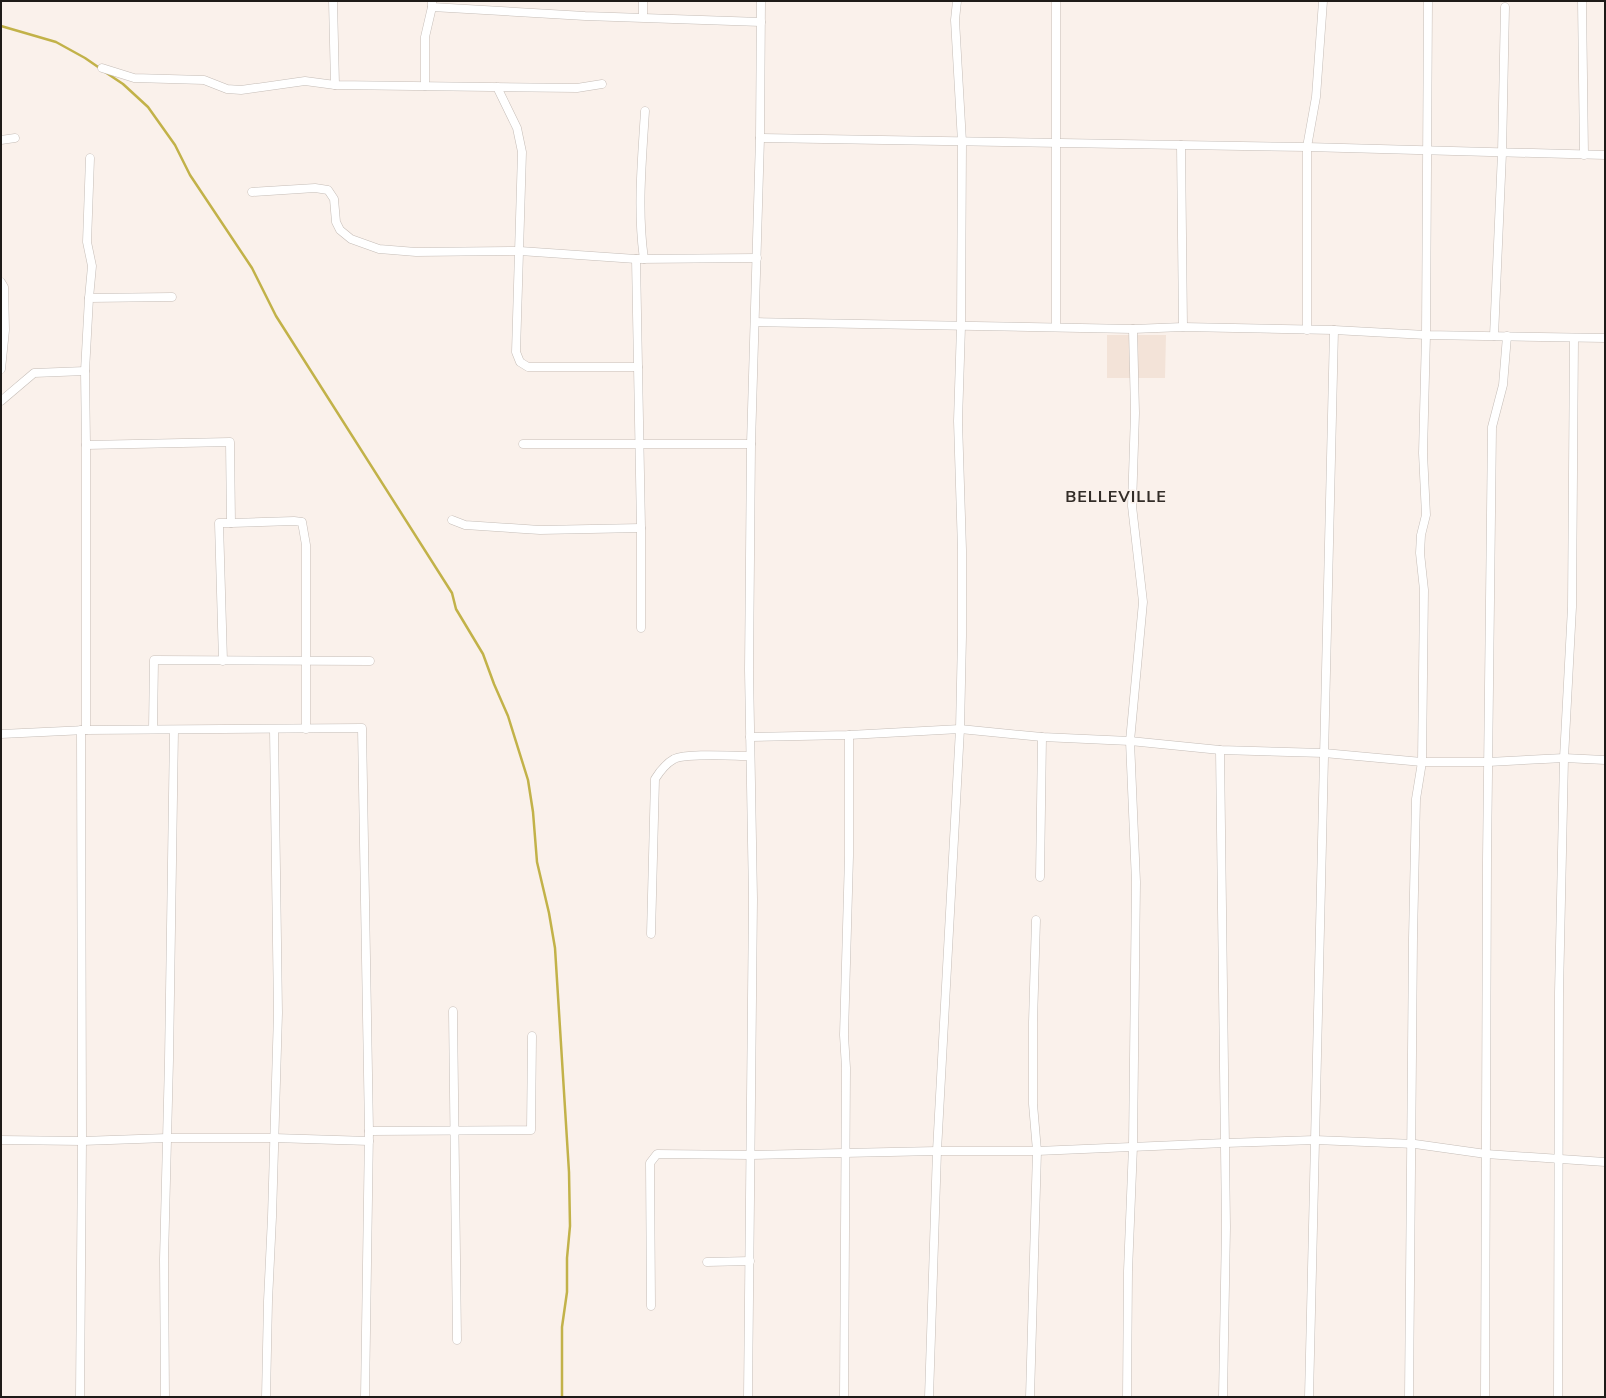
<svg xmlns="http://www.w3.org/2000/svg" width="1606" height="1398" viewBox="0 0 1606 1398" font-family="Mulish,sans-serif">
	<rect width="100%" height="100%" fill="#faf1eb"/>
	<polygon fill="#f3e3d8" points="1107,335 1166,335 1165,378 1107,378"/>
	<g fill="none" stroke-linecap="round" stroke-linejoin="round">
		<g stroke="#c2b249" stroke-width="2.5">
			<polyline points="1,26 56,42 85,58 101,69"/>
			<polyline points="105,72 123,84 148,107 175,145 190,175 252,268 276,316 452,593 456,609 483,654 494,684 508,716 528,780 533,812 537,862 549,913 555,948 569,1172 570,1226 567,1258 567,1292 562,1327 562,1397"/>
		</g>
		<defs>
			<g id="street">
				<polyline points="333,1 335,85"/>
				<polyline points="432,1 432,7 585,16 761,22"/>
				<polyline points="643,1 643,17"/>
				<polyline points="1582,1 1584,155"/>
				<polyline points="102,68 134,78 204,80 227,89 241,90 305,81 335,85 577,88 602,84"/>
				<polyline points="425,86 425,37 432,7"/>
				<polyline points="497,87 517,128 522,152 516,352 520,362 528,367 638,367"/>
				<polyline points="760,138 1307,147 1605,155"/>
				<polyline points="1,140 15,138"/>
				<polyline points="1181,145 1183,327"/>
				<polyline points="252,192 315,188 328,190 334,199 336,222 340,230 351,239 379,249 416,252 520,251 636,259 757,258"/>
				<polyline points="636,259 641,528 641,628"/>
				<path d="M644 259C637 210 642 160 645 111"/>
				<polyline points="1,282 4,287 5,330 1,369"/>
				<polyline points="172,297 89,298 85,371 86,445 230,442 231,523 219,523 223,661"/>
				<polyline points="89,298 92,266 87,242 90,158"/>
				<polyline points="755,322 1133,329 1183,327 1334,330 1426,335 1605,338"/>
				<polyline points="1056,327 1056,1"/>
				<polyline points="1307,330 1307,147 1316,97 1323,1"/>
				<polyline points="1494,336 1502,153 1505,7"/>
				<polyline points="1,401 34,373 85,371"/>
				<polyline points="523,444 751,444"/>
				<polyline points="86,445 86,730"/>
				<polyline points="452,520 465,525 540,530 641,528"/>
				<polyline points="231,523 294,521 302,522 306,545 306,729"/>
				<polyline points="153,729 154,660 370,661"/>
				<polyline points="1,734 86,730 362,728 369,1131 365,1397"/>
				<polyline points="750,737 849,735 960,729 1042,737 1130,741 1220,750 1324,753 1422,762 1488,762 1564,758 1605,760"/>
				<polyline points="1220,750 1226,1227 1223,1397"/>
				<polyline points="1040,877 1042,737"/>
				<path d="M651 934 655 779C660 771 665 764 674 759 687 753 733 756 750 756"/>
				<polyline points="453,1011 457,1340"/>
				<polyline points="369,1131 531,1130 532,1036"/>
				<polyline points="1,1140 82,1141 167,1138 274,1138 369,1141"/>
				<polyline points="707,1262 750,1261"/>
				<polyline points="651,1306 650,1163 657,1154 750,1155 937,1151 1037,1151 1225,1143 1315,1140 1415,1144 1486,1154 1605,1162"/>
				<polyline points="80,1397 82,1141 81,730"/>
				<polyline points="165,1397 164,1259 169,1060 174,730"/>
				<polyline points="266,1397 268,1301 272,1217 278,1013 274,730"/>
				<polyline points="748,1397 753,899 749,670 751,444 760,138 761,1"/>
				<polyline points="844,1397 846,1068 844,1035 849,856 849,735"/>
				<polyline points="929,1397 937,1151 960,729 962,636 962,550 958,421 961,326 962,142 955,20 957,1"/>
				<polyline points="1030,1397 1037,1151 1033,1104 1033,1022 1036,920"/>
				<polyline points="1127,1397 1128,1271 1133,1146 1136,882 1130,741 1143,602 1132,506 1135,413 1133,329"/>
				<polyline points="1309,1397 1334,330"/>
				<polyline points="1409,1397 1413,938 1416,799 1422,762 1424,590 1420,553 1421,535 1426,515 1423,453 1426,335 1428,1"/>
				<polyline points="1485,1397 1487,860 1492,427 1503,385 1507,336"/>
				<polyline points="1558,1397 1559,993 1564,758 1572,607 1574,338"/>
			</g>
		</defs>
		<use href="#street" stroke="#c5bdb7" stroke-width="9"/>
		<use href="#street" stroke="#fff" stroke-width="8"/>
	</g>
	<g text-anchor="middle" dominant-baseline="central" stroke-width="3" stroke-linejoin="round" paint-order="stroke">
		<g font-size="16" font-weight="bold" letter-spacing="1" fill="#332d28" stroke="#faf1eb">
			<text x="1116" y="496">BELLEVILLE</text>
		</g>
	</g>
	<rect width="1606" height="1398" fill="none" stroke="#1e1b18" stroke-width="4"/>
</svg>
